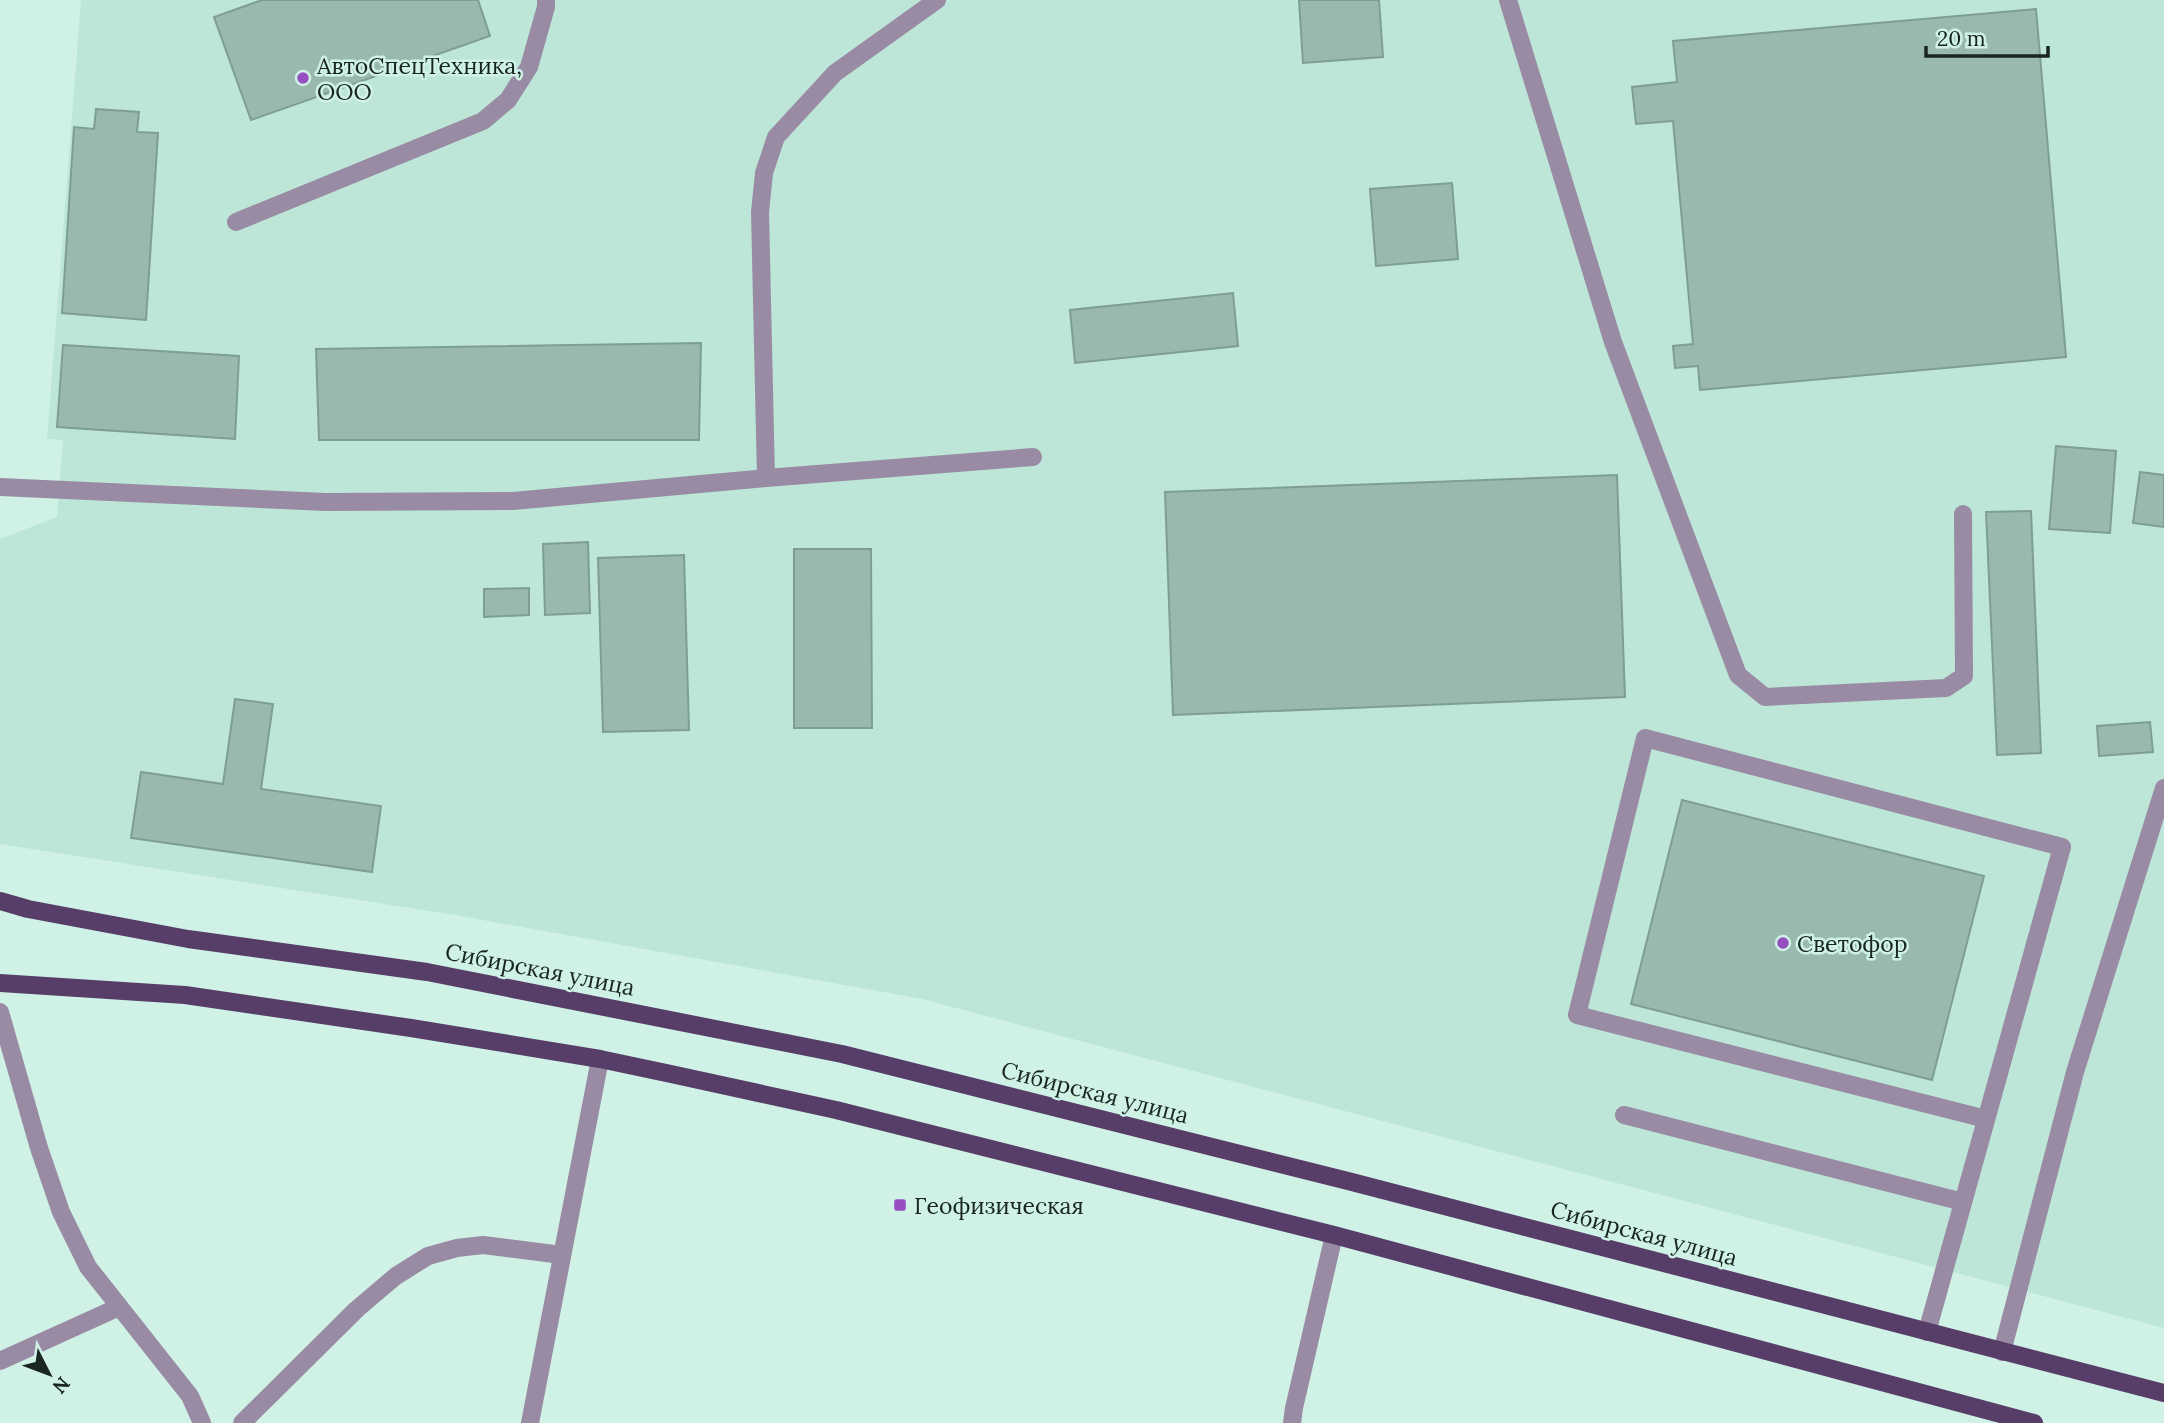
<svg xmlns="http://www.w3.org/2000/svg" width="2164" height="1423" viewBox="0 0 2164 1423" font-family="Lora,serif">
	<rect width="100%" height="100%" fill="#d0f2e6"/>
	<polygon fill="#bde6d8" points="81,0 2164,0 2164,1328 922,999 455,915 0,844 0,539 57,517 63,440 47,439"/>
	<g fill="#99b9ae" stroke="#7f9e93" stroke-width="2">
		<polygon points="262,0 478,0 490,36 251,120 214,17"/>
		<polygon points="1299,0 1379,0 1383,57 1303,63"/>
		<polygon points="2036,9 2066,357 1700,390 1698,366 1675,368 1673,346 1693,344 1673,121 1636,124 1632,87 1677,82 1673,41"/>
		<polygon points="96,109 139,112 137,132 158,133 146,320 62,313 74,127 94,129"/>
		<polygon points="1452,183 1458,259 1376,266 1370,189"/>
		<polygon points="1233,293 1238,346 1075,363 1070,310"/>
		<polygon points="701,343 699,440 319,440 316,349"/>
		<polygon points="63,345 239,356 235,439 57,427"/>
		<polygon points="2056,446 2116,451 2110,533 2049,529"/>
		<polygon points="2140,472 2164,475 2164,527 2133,523"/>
		<polygon points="1617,475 1625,697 1173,715 1165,492"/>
		<polygon points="2031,511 2041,753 1997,755 1986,512"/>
		<polygon points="588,542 590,613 545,615 543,544"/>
		<polygon points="794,549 871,549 872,728 794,728"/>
		<polygon points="684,555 689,730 603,732 598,558"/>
		<polygon points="529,588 529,615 484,617 484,589"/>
		<polygon points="235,699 273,704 261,789 381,806 372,872 131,838 141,772 223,784"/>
		<polygon points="2150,722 2153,752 2099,756 2097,726"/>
		<polygon points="1682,800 1984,876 1932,1080 1631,1004"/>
	</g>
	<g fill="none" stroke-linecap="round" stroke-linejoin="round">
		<g stroke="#998ba3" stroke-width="18">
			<polyline points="1508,0 1613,342 1738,675 1765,697 1946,688 1964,676 1963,514"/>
			<polyline points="236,222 483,121 508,100 529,67 546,7 546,0"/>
			<polyline points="766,478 760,212 764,173 776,137 835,73 937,0"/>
			<polyline points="0,487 325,502 513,501 766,478 1033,457"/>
			<polyline points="0,1012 39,1148 61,1212 88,1267 190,1396 202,1423"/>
			<polyline points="1624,1115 1963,1202"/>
			<polyline points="1927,1332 2062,847 1645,738 1577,1015 1986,1119"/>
			<polyline points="2002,1352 2075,1072 2164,788"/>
			<polyline points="0,1361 119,1307"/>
			<polyline points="242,1423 357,1309 396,1276 428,1256 457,1248 483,1245 562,1255"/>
			<polyline points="530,1423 600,1059"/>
			<polyline points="1292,1423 1294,1408 1334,1235"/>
		</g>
		<g stroke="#573e68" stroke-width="18">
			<polyline points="0,901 28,909 188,939 427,972 842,1054 1348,1181 2164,1393"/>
			<polyline points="0,983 185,995 411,1028 600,1059 671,1074 836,1110 1334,1235 2034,1423"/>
		</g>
	</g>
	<g fill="#964ec1" stroke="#d0f2e6" stroke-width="2.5">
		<circle cx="303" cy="78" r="7"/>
		<circle cx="1783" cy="943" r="7"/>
		<rect x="893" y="1198" width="14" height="14" rx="3.5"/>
	</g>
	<g text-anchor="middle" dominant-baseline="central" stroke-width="5" stroke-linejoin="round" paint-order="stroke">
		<g font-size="23" fill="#182521" stroke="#d0f2e6" text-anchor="start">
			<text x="317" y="65">АвтоСпецТехника,<tspan x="317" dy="26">ООО</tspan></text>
			<text x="1797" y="943">Светофор</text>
			<text x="914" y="1205">Геофизическая</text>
		</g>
		<g font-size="23" fill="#182521" stroke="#d0f2e6">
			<text transform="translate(540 969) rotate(11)">Сибирская улица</text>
			<text transform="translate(1095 1092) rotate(14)">Сибирская улица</text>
			<text transform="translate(1644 1233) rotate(15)">Сибирская улица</text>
		</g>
	</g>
	<g transform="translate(49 1374) rotate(132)" stroke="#d0f2e6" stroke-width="5" paint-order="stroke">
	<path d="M0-5L12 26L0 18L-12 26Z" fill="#182521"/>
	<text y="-10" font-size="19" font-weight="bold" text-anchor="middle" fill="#182521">N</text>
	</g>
	<path d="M1926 46v10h122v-10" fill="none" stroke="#182521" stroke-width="3.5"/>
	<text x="1937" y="46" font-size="21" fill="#182521" stroke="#d0f2e6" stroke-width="5" paint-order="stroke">20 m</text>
</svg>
